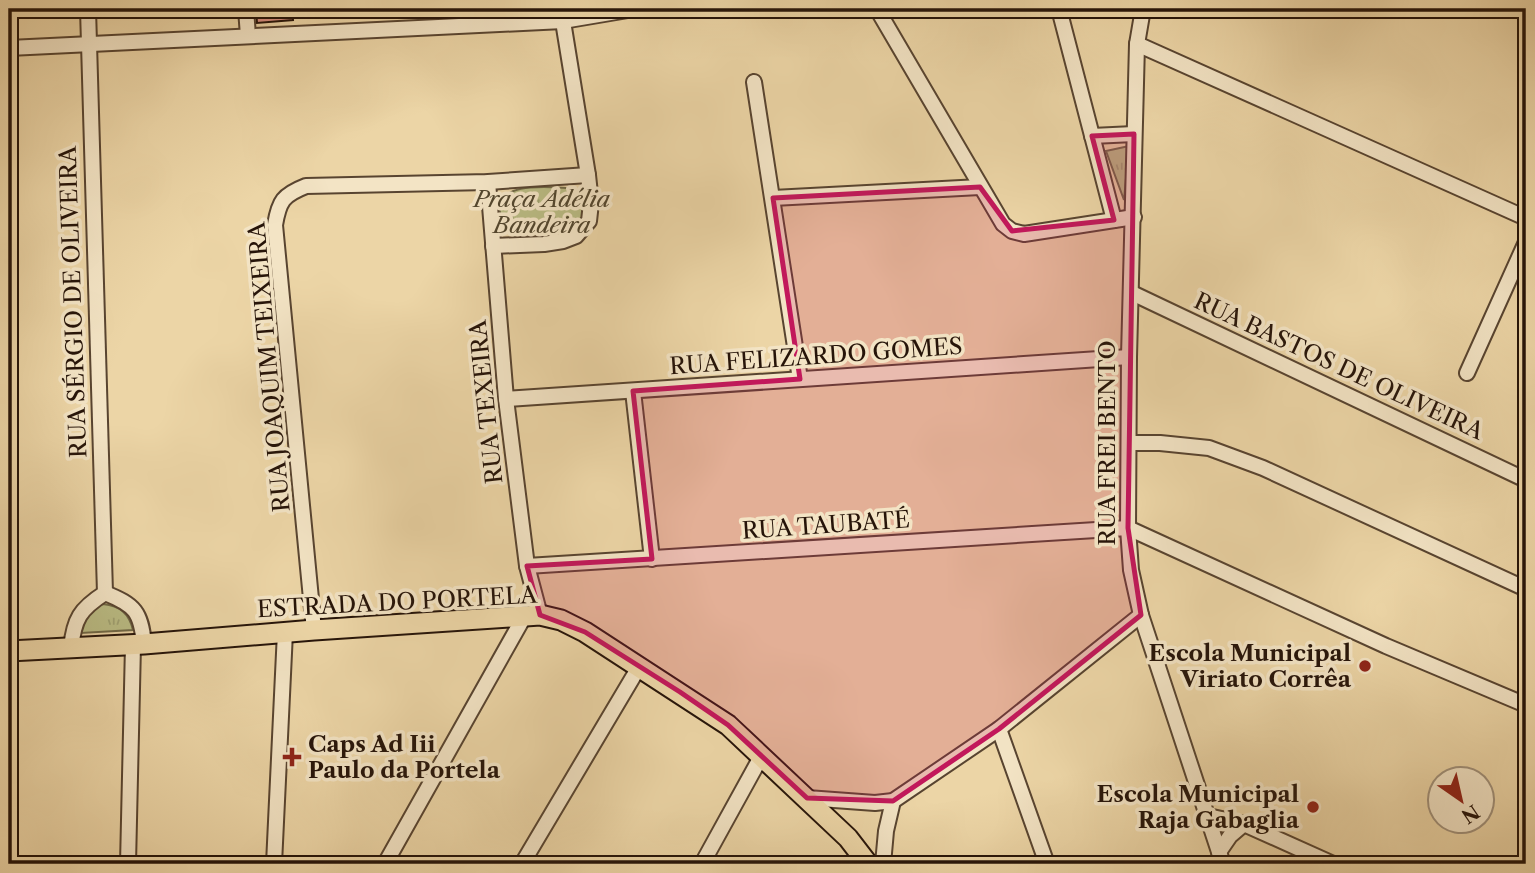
<svg xmlns="http://www.w3.org/2000/svg" width="1535" height="873" viewBox="0 0 1535 873" font-family="'Libre Caslon Text',serif">
	<defs>
		<pattern id="park-tufts" width="24" height="20" patternUnits="userSpaceOnUse" patternTransform="scale(1.75)"><rect width="24" height="20" fill="#babc84"/><path d="M3 7l-1-3M5 7V3M7 7l1-3M15 17l-1-3M17 17v-4M19 17l1-3" fill="none" stroke="#a0a171"/></pattern>
	</defs>
	<rect width="100%" height="100%" fill="#ecd5a6"/>
	<filter id="stains"><feTurbulence type="fractalNoise" baseFrequency=".00286" numOctaves="4"/><feColorMatrix values="0 0 0 0 .2 0 0 0 0 .09 0 0 0 0 .02 0 0 0 .5 -.17"/></filter>
	<radialGradient id="worn" r=".72"><stop offset=".6" stop-color="#630" stop-opacity="0"/><stop offset="1" stop-color="#630" stop-opacity=".3"/></radialGradient>
	<g fill="url(#park-tufts)" stroke="#706846" stroke-width="2">
		<polygon points="1129,146 1124,200 1106,151"/>
		<path d="M569 188 579 191C589 210 585 215 575 232L515 236C506 230 501 224 500 213 496 181 547 187 569 188Z"/>
		<path d="M103 604C120 606 129 613 133 630L81 633 82 621 94 607Z"/>
	</g>
	<polygon fill="#da9083" stroke="#261409" stroke-width="2" points="256,9 292,9 293,20 257,23"/>
	<g fill="none" stroke-linecap="round" stroke-linejoin="round">
		<defs>
			<g id="minor">
				<polyline points="88,9 105,593"/>
				<polyline points="246,9 248,36"/>
				<polyline points="877,9 1003,224 1012,231 1024,234 1134,217"/>
				<polyline points="1059,9 1114,220"/>
				<polyline points="1143,9 1137,44 1129,357 1128,528 1131,570 1141,615 1223,864"/>
				<polyline points="1137,44 1526,218"/>
				<polyline points="9,48 563,21 634,9"/>
				<polyline points="754,82 800,379"/>
				<polyline points="1092,136 1134,134"/>
				<polyline points="488,182 506,399 527,566 540,615"/>
				<polyline points="773,198 980,187"/>
				<polyline points="493,246 544,244 563,241 576,236 589,221 591,203 588,175 561,9"/>
				<polyline points="1132,293 1526,480"/>
				<polyline points="1467,373 1526,242"/>
				<polyline points="633,391 652,559"/>
				<polyline points="506,399 1129,357"/>
				<polyline points="1130,443 1160,443 1209,448 1263,468 1526,589"/>
				<polyline points="527,566 1128,528 1386,646 1526,705"/>
				<path d="M105 593C135 605 141 612 144 644"/>
				<path d="M314 630 275 225C279 201 283 195 306 186L488 182 588 175"/>
				<path d="M71 648C74 619 80 609 105 593"/>
				<polyline points="999,729 1047,864"/>
				<polyline points="807,798 875,803 893,801 999,729 1141,615"/>
				<polyline points="1208,816 1244,824 1333,864"/>
				<polyline points="1219,852 1230,836 1244,824"/>
				<polyline points="128,864 133,645"/>
				<polyline points="274,864 285,632"/>
				<polyline points="385,864 525,615"/>
				<polyline points="522,864 639,667"/>
				<polyline points="702,864 762,755"/>
				<polyline points="883,864 886,831 893,801"/>
			</g>
			<polyline id="major" points="9,651 144,644 314,630 540,615 561,620 585,632 728,725 848,838 868,864"/>
		</defs>
		<use href="#minor" stroke="#584430" stroke-width="18"/>
		<use href="#major" stroke="#261409" stroke-width="23"/>
		<use href="#minor" stroke="#f3e4c5" stroke-width="14"/>
		<use href="#major" stroke="#ecd5a6" stroke-width="19"/>
	</g>
	<path fill="#c2185b" fill-opacity="0.2" stroke="#c2185b" stroke-width="5" stroke-linejoin="round" d="M1134 134 1128 528 1141 615 999 729 893 801 807 798 728 725 680 692 585 632 540 615 527 566 652 559 633 391 800 379 773 198 980 187 1012 231 1114 220 1092 136Z"/>
	<g fill="#8f2418" stroke="#f3e4c5" stroke-width="2.5">
		<circle cx="1365" cy="666" r="7"/>
		<path d="M288.5 746.5h7v7h7v7h-7v7h-7v-7h-7v-7h7z"/>
		<circle cx="1313" cy="807" r="7"/>
	</g>
	<g text-anchor="middle" dominant-baseline="central" stroke-width="7" stroke-linejoin="round" paint-order="stroke">
		<g font-size="23" font-style="italic" fill="#52462e" stroke="#f3e4c5">
			<text x="542" y="199">Praça Adélia<tspan x="542" dy="26">Bandeira</tspan></text>
		</g>
		<g font-size="23" fill="#261409" stroke="#f3e4c5">
			<text transform="translate(73 302) rotate(-92)">RUA SÉRGIO DE OLIVEIRA</text>
			<text transform="translate(816 356) rotate(-4)">RUA FELIZARDO GOMES</text>
			<text transform="translate(1339 366) rotate(25)">RUA BASTOS DE OLIVEIRA</text>
			<text transform="translate(269 367) rotate(-95)">RUA JOAQUIM TEIXEIRA</text>
			<text transform="translate(486 402) rotate(-96)">RUA TEXEIRA</text>
			<text transform="translate(1107 443) rotate(-90)">RUA FREI BENTO</text>
			<text transform="translate(826 525) rotate(-4)">RUA TAUBATÉ</text>
			<text transform="translate(397 602) rotate(-3)">ESTRADA DO PORTELA</text>
		</g>
		<g font-size="23" font-weight="bold" fill="#261409" stroke="#f3e4c5" text-anchor="end">
			<text x="1351" y="653">Escola Municipal<tspan x="1351" dy="26">Viriato Corrêa</tspan></text>
			<text x="308" y="744" text-anchor="start">Caps Ad Iii<tspan x="308" dy="26">Paulo da Portela</tspan></text>
			<text x="1299" y="794">Escola Municipal<tspan x="1299" dy="26">Raja Gabaglia</tspan></text>
		</g>
	</g>
	<rect width="1535" height="873" fill="none" stroke="#ecd5a6" stroke-width="35"/>
	<rect x="10" y="10" width="1514" height="852" fill="none" stroke="#261409" stroke-width="3.5"/>
	<rect x="18" y="18" width="1500" height="838" fill="none" stroke="#261409" stroke-width="2"/>
	<g transform="translate(1461 800) rotate(146)"><circle r="33" fill="#f3e4c5" stroke="#a1917a" stroke-width="2"/>
	<path d="M0-5L12 26L0 18L-12 26Z" fill="#8f2418"/>
	<text y="-10" font-size="19" font-weight="bold" text-anchor="middle" fill="#261409">N</text>
	</g>
	<rect width="100%" height="100%" filter="url(#stains)"/>
	<rect width="100%" height="100%" fill="url(#worn)"/>
</svg>
